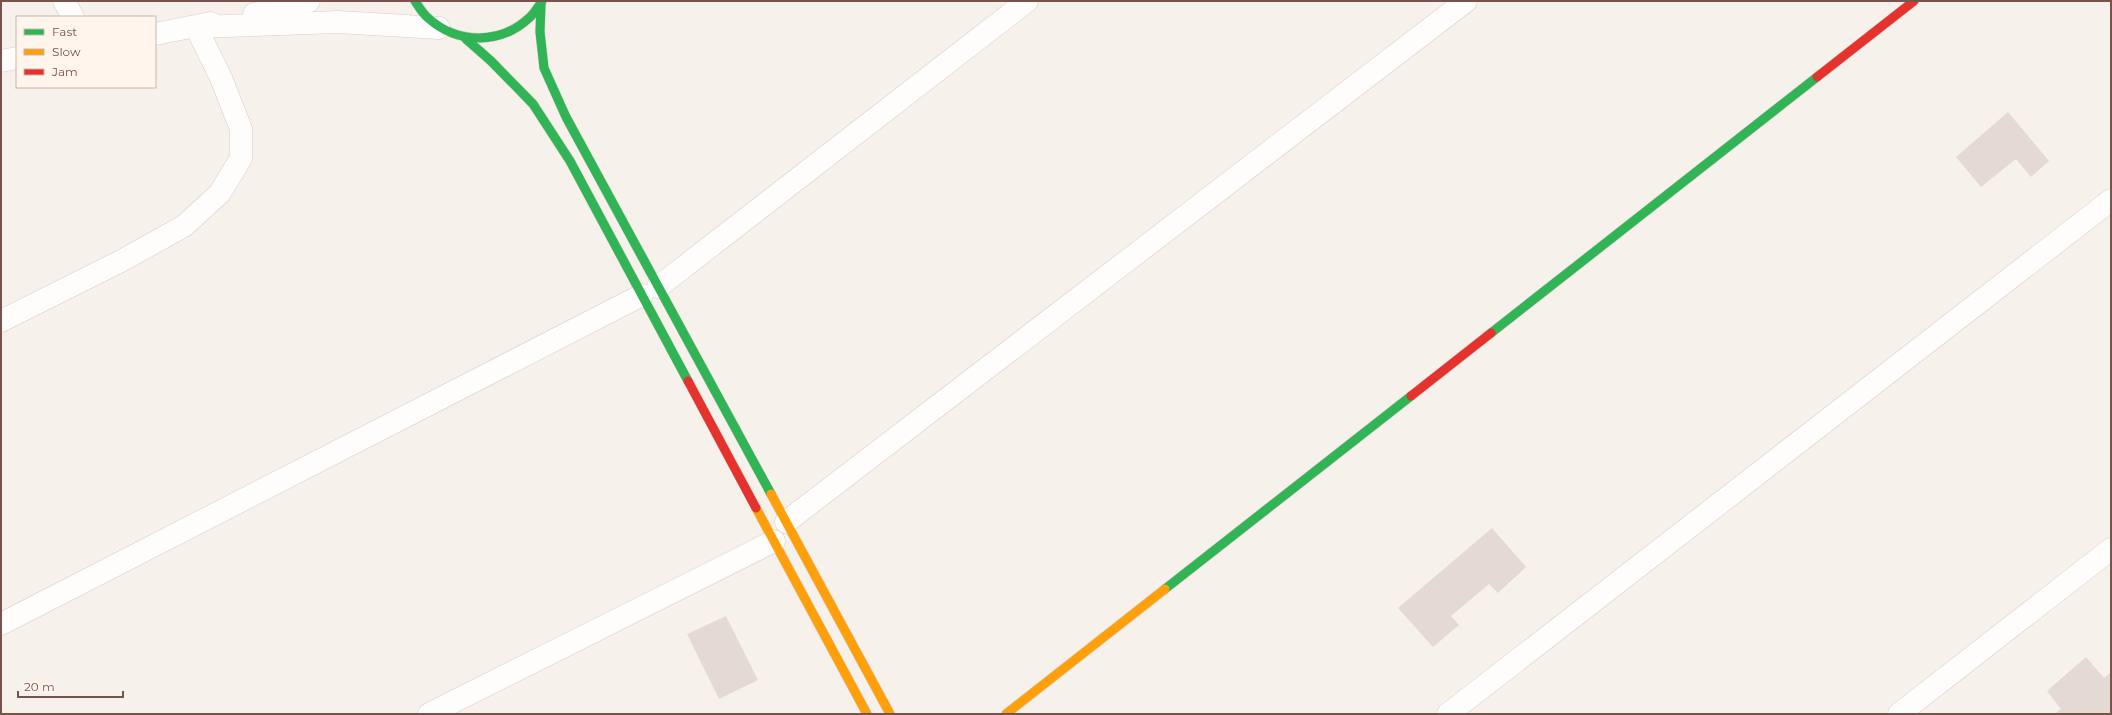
<svg xmlns="http://www.w3.org/2000/svg" width="2112" height="715" viewBox="0 0 2112 715" font-family="Montserrat,sans-serif">
	<rect width="100%" height="100%" fill="#f7f1ec"/>
	<g fill="#e4d9d3">
		<polygon points="2008,112 2049,161 2031,177 2016,159 1981,187 1956,157"/>
		<polygon points="1492,528 1526,567 1498,593 1489,584 1451,616 1459,625 1433,647 1398,608"/>
		<polygon points="726,616 758,680 719,699 687,634"/>
		<polygon points="2086,657 2104,678 2111,672 2111,714 2055,714 2061,709 2047,691"/>
	</g>
	<g fill="none" stroke-linecap="round" stroke-linejoin="round">
		<defs>
			<g id="street">
				<polyline points="64,1 73,17"/>
				<polyline points="254,14 309,1"/>
				<polyline points="196,27 338,22 439,28"/>
				<polyline points="155,34 211,23"/>
				<polyline points="1,61 17,58"/>
				<polyline points="658,287 1027,1"/>
				<polyline points="1,321 121,261 184,226 220,193 241,158 241,129 221,78 196,27"/>
				<polyline points="786,522 1466,1"/>
				<polyline points="1,624 642,295"/>
				<polyline points="429,714 774,541"/>
				<polyline points="1448,714 2111,200"/>
				<polyline points="1899,714 2111,549"/>
			</g>
			<g id="fast">
				<path d="M415 1C419 7 423 14 428 18 457 44 500 45 529 18 534 14 538 7 542 1"/>
				<polyline points="541,3 540,32 544,68 566,117 771,494"/>
				<polyline points="466,39 491,61 533,104 570,161 688,381"/>
				<polyline points="1491,333 1817,77"/>
				<polyline points="1165,589 1411,396"/>
			</g>
			<g id="slow">
				<polyline points="771,494 890,714"/>
				<polyline points="756,508 867,714"/>
				<polyline points="1006,714 1165,589"/>
			</g>
			<g id="jam">
				<polyline points="1817,77 1914,1"/>
				<polyline points="688,381 756,508"/>
				<polyline points="1411,396 1491,333"/>
			</g>
		</defs>
		<use href="#street" stroke="#d6ccc8" stroke-width="23"/>
		<use href="#fast" stroke="#d8ceca" stroke-width="10"/>
		<use href="#slow" stroke="#d8ceca" stroke-width="10"/>
		<use href="#jam" stroke="#d8ceca" stroke-width="10"/>
		<use href="#street" stroke="#fefdfc" stroke-width="22"/>
		<use href="#fast" stroke="#30b455" stroke-width="9"/>
		<use href="#slow" stroke="#ff9f0a" stroke-width="9"/>
		<use href="#jam" stroke="#e5322d" stroke-width="9"/>
	</g>
	<rect width="2112" height="715" fill="none" stroke="#76544b" stroke-width="4"/>
	<rect x="16" y="16" width="140" height="72" fill="#fff5ed" stroke="#c8b5ac"/>
	<rect x="24" y="29" width="20" height="6" fill="#30b455" stroke="#c8b5ac"/>
	<text x="52" y="36" font-size="12" fill="#76544b">Fast</text>
	<rect x="24" y="49" width="20" height="6" fill="#ff9f0a" stroke="#c8b5ac"/>
	<text x="52" y="56" font-size="12" fill="#76544b">Slow</text>
	<rect x="24" y="69" width="20" height="6" fill="#e5322d" stroke="#c8b5ac"/>
	<text x="52" y="76" font-size="12" fill="#76544b">Jam</text>
	<path d="M18 691v6h105v-6" fill="none" stroke="#76544b" stroke-width="2"/>
	<text x="24" y="691" font-size="12" fill="#76544b" stroke="#fff5ed" stroke-width="3" paint-order="stroke">20 m</text>
</svg>
